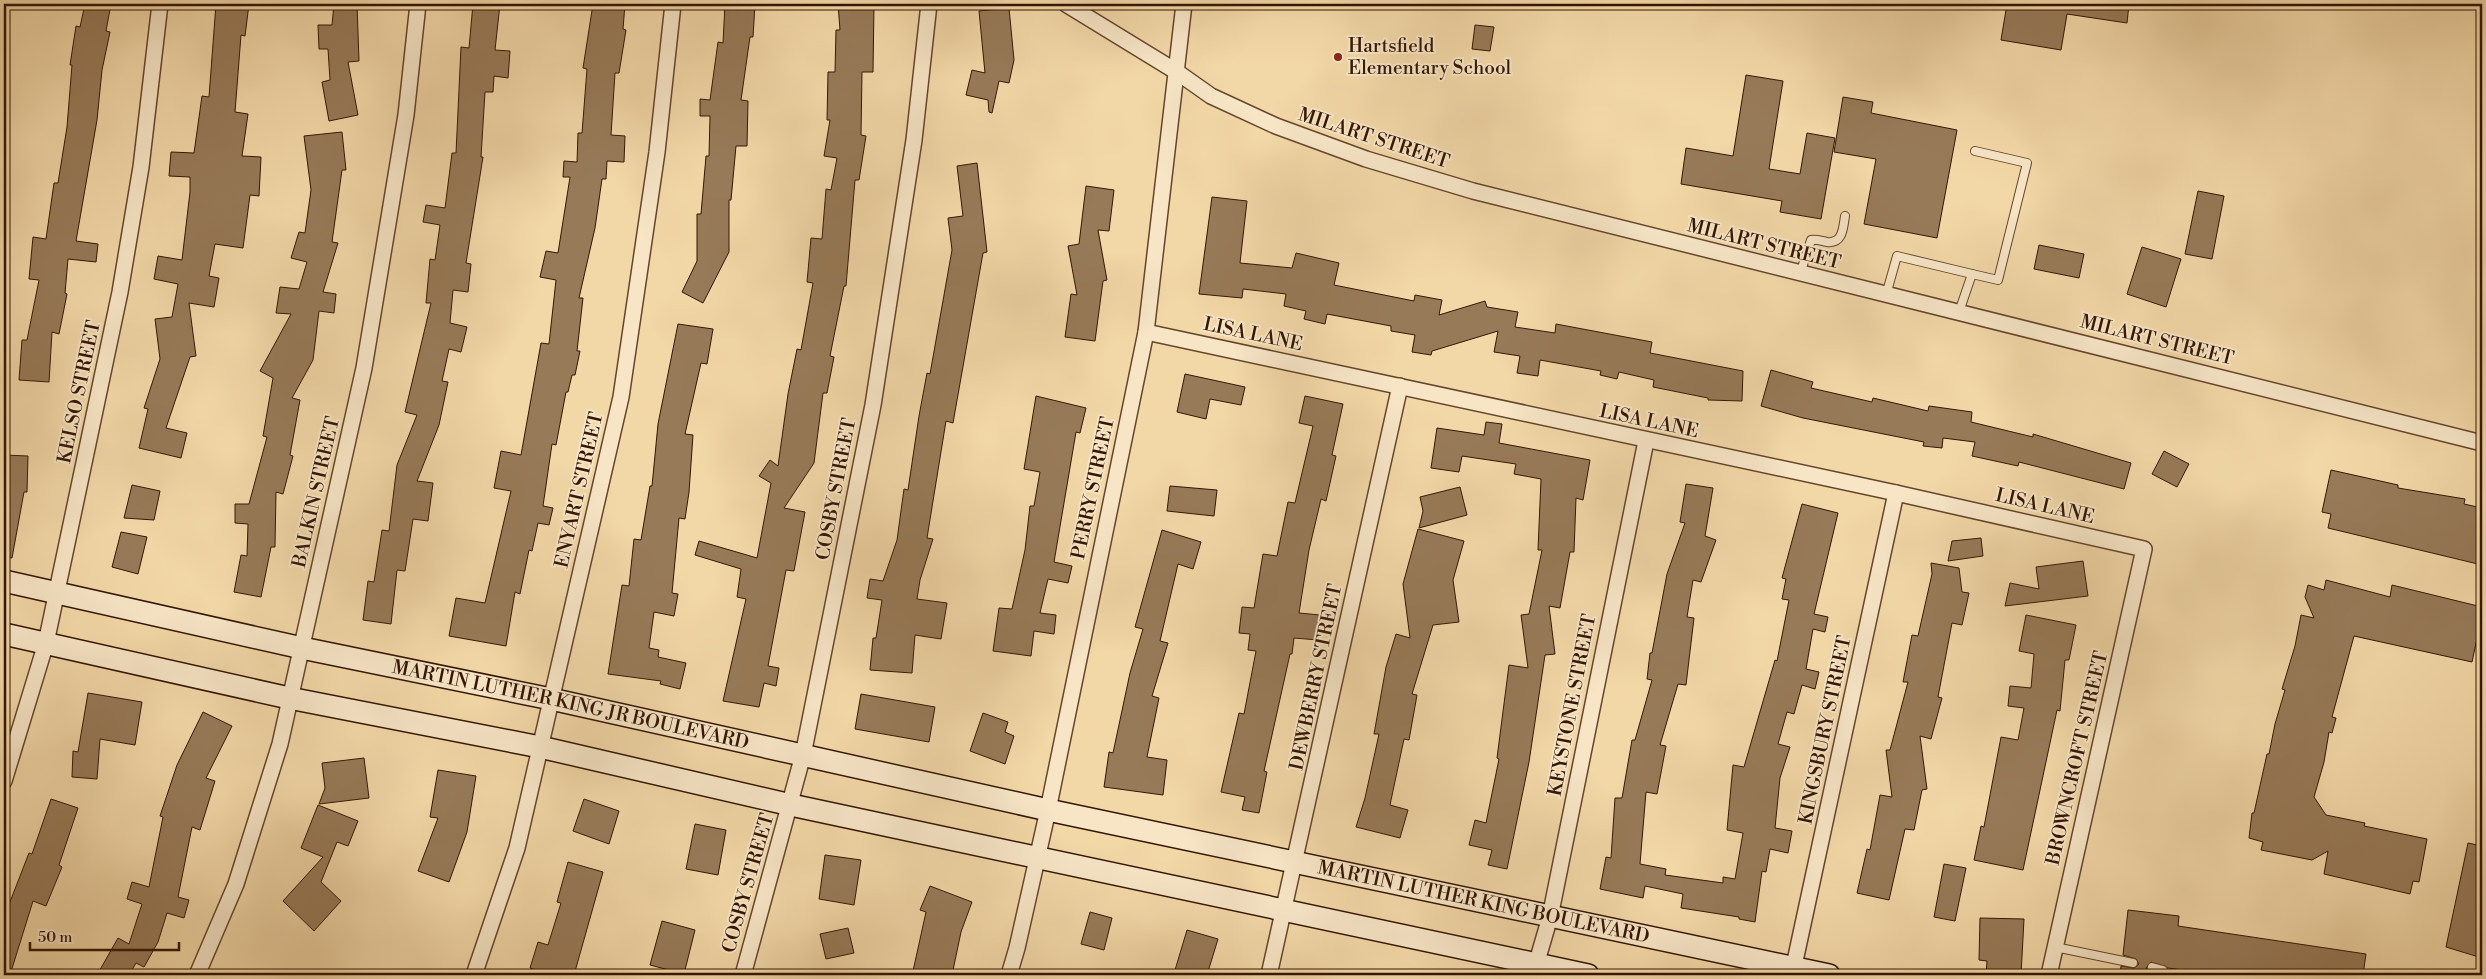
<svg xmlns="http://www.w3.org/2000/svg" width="2486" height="979" viewBox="0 0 2486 979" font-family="'Libre Bodoni',serif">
	<rect width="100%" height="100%" fill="#f2d7a7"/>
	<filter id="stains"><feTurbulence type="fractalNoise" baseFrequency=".004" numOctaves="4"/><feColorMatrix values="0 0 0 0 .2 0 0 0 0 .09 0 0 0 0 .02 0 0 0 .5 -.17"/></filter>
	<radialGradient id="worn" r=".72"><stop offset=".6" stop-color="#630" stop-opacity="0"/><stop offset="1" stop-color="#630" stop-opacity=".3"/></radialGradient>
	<g fill="#977a58" stroke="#341603">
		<polygon points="85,4 111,4 106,31 110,32 102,70 97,120 76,241 98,244 96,262 68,259 65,293 67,294 59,334 52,332 49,382 19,380 22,340 27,340 39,280 29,279 33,237 46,239 54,183 58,183 67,127 72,65 70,65 76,26 80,27"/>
		<polygon points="216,4 249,4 245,36 241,35 235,112 248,114 242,156 261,157 259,196 250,195 243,248 215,244 209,276 219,278 214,307 189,303 196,356 190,357 166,428 187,433 181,458 139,448 148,409 144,408 160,359 155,319 172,317 178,284 154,279 158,256 182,260 190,192 190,177 169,176 171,152 194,153 202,96 209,97"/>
		<polygon points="334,4 357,4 359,61 348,62 358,115 329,121 322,82 330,80 328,49 319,49 318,25 332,25"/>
		<polygon points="473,4 500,4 495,50 510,51 508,78 494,76 493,92 485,92 481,157 483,157 466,263 471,264 468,292 453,290 450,323 467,327 461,352 449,349 442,381 448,382 439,425 417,481 433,483 428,521 413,519 405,571 397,570 391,624 363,620 368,581 374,582 382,530 389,531 397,465 417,415 405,412 431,303 426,303 430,259 435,260 440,225 423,222 426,205 445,208 452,153 456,153 461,47 469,48"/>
		<polygon points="593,4 625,4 623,29 626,30 619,73 615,73 611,135 625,136 624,162 607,161 606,179 602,179 595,228 579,298 583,298 577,351 580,351 575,375 572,375 568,392 566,392 556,445 552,444 543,506 553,508 549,525 538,523 532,551 529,550 520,594 515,592 506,646 449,636 456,598 485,603 511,491 494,488 501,451 521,455 541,343 549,344 556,280 540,277 546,251 558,253 570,177 563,177 564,161 577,162 578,133 582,133 587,69 583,68"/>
		<polygon points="725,4 755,4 753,37 750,37 741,100 748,101 747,146 736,146 731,200 729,200 729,252 703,303 682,292 697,261 697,214 701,214 706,156 709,156 710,116 700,116 700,99 710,100 718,42 723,43"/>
		<polygon points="838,4 874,4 873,72 862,72 861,135 866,136 859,180 855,180 846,286 844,286 830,356 834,357 827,393 823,393 814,463 784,508 805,512 794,571 786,570 768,666 779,668 776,686 764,683 759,707 723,701 746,599 737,597 741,569 695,555 699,541 757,558 771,483 759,476 770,460 778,466 788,394 797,349 801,350 813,283 807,282 811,238 822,239 826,189 831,190 837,158 824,156 830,120 827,120 828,72 835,72 836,30 840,30"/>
		<polygon points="2007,4 2129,4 2127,23 2067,14 2061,50 2001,40"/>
		<polygon points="1009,8 1014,60 1009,83 999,81 992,113 989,112 988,100 966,95 972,70 985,73 979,11"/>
		<polygon points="1475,25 1494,27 1490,51 1472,49"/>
		<polygon points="1746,75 1783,81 1769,169 1800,174 1807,133 1835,138 1821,219 1780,212 1782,201 1681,184 1686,148 1733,156"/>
		<polygon points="1843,97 1873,102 1871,113 1957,130 1937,238 1864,224 1876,159 1834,152"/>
		<polygon points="342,132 346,170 342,170 332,242 338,243 323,292 336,294 334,313 319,311 313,360 292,398 300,400 290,455 293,456 283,494 276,492 275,547 271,547 261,597 234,592 241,555 247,556 248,524 235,523 235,504 249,504 267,437 263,436 273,378 260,371 291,314 276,313 280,287 299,289 307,262 291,258 299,232 305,233 311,190 304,136"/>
		<polygon points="977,163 987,252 983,253 953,423 946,421 927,538 933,539 920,580 917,599 947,603 941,639 915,635 912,673 870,670 873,638 876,638 882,600 867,598 870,579 883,581 897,540 904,489 908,490 919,416 927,373 930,374 952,250 948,218 963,216 957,166"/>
		<polygon points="1086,186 1114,190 1109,231 1098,230 1107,280 1103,281 1095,341 1065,337 1071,294 1077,295 1068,246 1079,244"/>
		<polygon points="2198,191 2224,196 2212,259 2185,254"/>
		<polygon points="1212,197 1247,201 1240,263 1292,268 1296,253 1339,263 1334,285 1414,301 1415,295 1442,300 1439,315 1485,301 1487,307 1518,312 1515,327 1555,333 1556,324 1652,342 1650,353 1743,371 1742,401 1708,400 1708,398 1653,387 1654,380 1619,372 1617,379 1600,375 1601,371 1540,360 1538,376 1517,373 1520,356 1494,352 1498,331 1432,351 1431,355 1412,352 1415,335 1391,331 1391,326 1327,314 1325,324 1304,319 1306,311 1284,306 1286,294 1243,289 1242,298 1199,294"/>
		<polygon points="2039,245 2084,254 2079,278 2034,269"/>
		<polygon points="2142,247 2181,259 2166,307 2127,294"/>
		<polygon points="678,324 713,329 707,364 701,363 685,434 693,435 689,492 685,519 679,518 672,593 678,594 674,616 654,612 649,648 659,650 658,657 686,663 680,689 660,684 661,681 608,674 622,585 629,586 634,539 641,540 650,486 652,486 658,424"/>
		<polygon points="1771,370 1813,382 1811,388 1872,402 1873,398 1928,411 1929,406 1972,412 1971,422 2033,437 2033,434 2131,463 2124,489 2019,462 2018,466 1972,456 1975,442 1943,438 1942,448 1923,446 1924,442 1803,418 1761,406"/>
		<polygon points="1185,374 1245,387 1241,405 1210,399 1206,419 1177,412"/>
		<polygon points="1036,396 1086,408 1080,433 1076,432 1054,562 1072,566 1068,583 1048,579 1040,613 1056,615 1054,634 1034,631 1031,656 993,651 999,608 1012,609 1025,550 1030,506 1034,506 1040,472 1024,469"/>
		<polygon points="1305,396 1343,404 1332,455 1336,456 1326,501 1321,499 1309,550 1299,613 1320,615 1318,640 1294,638 1292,654 1290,654 1264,771 1267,772 1259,813 1242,810 1245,797 1221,792 1239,713 1244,714 1256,651 1248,650 1250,634 1239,633 1242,607 1254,608 1263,554 1277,556 1288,502 1295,503 1313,426 1299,423"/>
		<polygon points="1486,422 1502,424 1499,443 1590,460 1583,500 1576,498 1574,552 1570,552 1560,608 1549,606 1555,654 1545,655 1529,762 1507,869 1488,865 1492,850 1469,845 1475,820 1486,823 1499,759 1497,758 1509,665 1528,668 1521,615 1529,614 1542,550 1538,550 1541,479 1514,474 1516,464 1462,456 1459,472 1431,468 1437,428 1484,435"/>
		<polygon points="2164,451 2189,464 2177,487 2152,474"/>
		<polygon points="4,455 28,456 27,492 24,492 12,558 4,557"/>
		<polygon points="2331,470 2398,485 2398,488 2465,499 2464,504 2482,508 2482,565 2328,528 2331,514 2322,512"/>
		<polygon points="1686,484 1713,488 1705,536 1716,540 1701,582 1693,580 1687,617 1694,618 1686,685 1678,684 1660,745 1666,746 1657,794 1646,792 1640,864 1666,869 1665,875 1723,883 1723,877 1735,879 1743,833 1727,830 1733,765 1744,767 1775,660 1777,661 1789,600 1782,599 1786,579 1782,578 1802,504 1838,513 1814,614 1828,617 1825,632 1813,629 1806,669 1819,672 1815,689 1802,685 1794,714 1787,712 1778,744 1790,747 1780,778 1775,828 1792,831 1788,853 1770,849 1766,872 1762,871 1755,922 1739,919 1739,917 1681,908 1683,894 1645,886 1643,898 1600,889 1606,857 1611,858 1615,798 1622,798 1632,740 1635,740 1652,680 1647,679 1650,653 1652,653 1667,574 1685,523 1680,522"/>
		<polygon points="132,485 160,491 154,520 124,518"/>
		<polygon points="1170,486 1217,490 1214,516 1167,511"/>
		<polygon points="1460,487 1467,515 1419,528 1423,511 1420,497"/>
		<polygon points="1418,529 1464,541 1453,580 1459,622 1433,625 1412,694 1417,695 1409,740 1404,739 1390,805 1408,810 1400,838 1356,827 1365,798 1379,734 1374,734 1386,667 1396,634 1410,638 1403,584"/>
		<polygon points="1162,530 1201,542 1193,569 1178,564 1160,641 1168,643 1152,696 1159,698 1147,757 1167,760 1163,795 1104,787 1109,752 1113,753 1130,673 1143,629 1135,627"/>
		<polygon points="121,532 147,537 138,574 112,567"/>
		<polygon points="1981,538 1983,556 1948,561 1952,541"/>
		<polygon points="2083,561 2088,596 2005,606 2010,583 2039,589 2036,567"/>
		<polygon points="1931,563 1959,568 1962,592 1969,593 1962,625 1952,623 1938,697 1942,698 1931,739 1920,736 1927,789 1922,790 1914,830 1905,829 1889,900 1857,893 1867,849 1870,850 1880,795 1892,797 1886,750 1890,750 1908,682 1903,682 1912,635 1918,636 1932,574"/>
		<polygon points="2326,580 2390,597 2392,585 2482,607 2482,629 2479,629 2472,662 2354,636 2332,717 2336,718 2332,733 2329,732 2324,762 2314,797 2326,815 2365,823 2364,826 2427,839 2419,882 2413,881 2410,894 2324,874 2328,851 2312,860 2261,850 2263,842 2249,838 2252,813 2254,813 2267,754 2269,754 2275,724 2285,690 2282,689 2295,646 2301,615 2314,618 2305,597 2308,585 2324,590"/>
		<polygon points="2026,615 2076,625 2069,660 2065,660 2060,711 2057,710 2023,870 1974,860 1981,826 1984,827 2001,737 2018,740 2024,708 2008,706 2010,686 2031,688 2034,654 2019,651"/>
		<polygon points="88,693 142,702 135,745 100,739 97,779 72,777 73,751 78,752"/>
		<polygon points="861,694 935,707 929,742 855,729"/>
		<polygon points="203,712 232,726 206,778 215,781 200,830 192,827 178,897 189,900 184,918 167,913 158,942 144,967 136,963 129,975 97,975 118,938 129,944 142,904 127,899 132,882 149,887 163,817 160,816 177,765"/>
		<polygon points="983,713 1008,722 1005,732 1014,736 1005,764 970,751"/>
		<polygon points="364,758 369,798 319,804 325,788 322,763"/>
		<polygon points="438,770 476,776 467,832 449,882 418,871 438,818 430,817"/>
		<polygon points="51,799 78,808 59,865 62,867 46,906 33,901 10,975 4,975 4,906 8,907 29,853 32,854"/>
		<polygon points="584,799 619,811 609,844 573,831"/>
		<polygon points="318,805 358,821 348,846 337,842 321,882 341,901 314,931 283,901 323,857 301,848"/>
		<polygon points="695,824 726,830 718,875 686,869"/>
		<polygon points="2468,843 2482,846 2482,958 2446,947"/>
		<polygon points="825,855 861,860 854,905 819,899"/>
		<polygon points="568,862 603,872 574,975 551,975 530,968 538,942 548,945 561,903 557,902"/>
		<polygon points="1944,864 1966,868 1955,921 1934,917"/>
		<polygon points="930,886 972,902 961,932 952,975 931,975 913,971 926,912 920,910"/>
		<polygon points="2128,910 2179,916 2178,926 2366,954 2363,975 2218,975 2168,968 2151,962 2146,968 2151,975 2120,975 2121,966 2134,968 2139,964 2136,959 2123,955"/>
		<polygon points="1090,912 1112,918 1104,950 1081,944"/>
		<polygon points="1980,918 2024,919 2021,975 1986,975 1987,961 1979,960"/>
		<polygon points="662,921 695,930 684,974 650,965"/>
		<polygon points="848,928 854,953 826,959 820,934"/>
		<polygon points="1187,930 1218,939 1207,975 1193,975 1175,970"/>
	</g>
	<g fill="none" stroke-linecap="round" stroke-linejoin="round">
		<defs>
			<g id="lane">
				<path d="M1800 274 1811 240C1817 239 1821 241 1827 242 1843 244 1843 228 1845 216"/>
				<polyline points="1972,274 1998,280 2027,163 1975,151"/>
				<polyline points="1886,295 1897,256 1972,274 1959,312"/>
				<polyline points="2055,947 2133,963"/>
				<polyline points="2152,967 2163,970 2166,975"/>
			</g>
			<g id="street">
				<polyline points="1066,4 1177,72 1211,96 1276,126 1366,159 1473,191 2482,443"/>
				<polyline points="1146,332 1896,493 2144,549 2049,975"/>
				<polyline points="4,781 46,643 120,292 141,167 160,4"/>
				<polyline points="197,975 236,884 280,744 364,368 406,115 418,4"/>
				<polyline points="474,975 517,848 621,397 657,152 673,4"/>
				<polyline points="743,975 803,755 873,405 914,140 929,4"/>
				<polyline points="1009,975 1017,948 1048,810 1146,332 1184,4"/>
				<polyline points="1269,975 1400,386"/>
				<polyline points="1533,975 1550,917 1646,441"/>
				<polyline points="1792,975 1896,493"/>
			</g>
			<g id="secondary">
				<path id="s1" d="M4 581 302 648 551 699 1048 810 1829 975"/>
				<polyline points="4,634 289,698 540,747 791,805 1588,975"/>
			</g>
		</defs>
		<use href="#lane" stroke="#64462c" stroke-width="10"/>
		<use href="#street" stroke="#64462c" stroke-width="18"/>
		<use href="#secondary" stroke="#341603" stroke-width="24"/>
		<use href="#lane" stroke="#f7e5c6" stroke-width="8"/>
		<use href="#street" stroke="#f7e5c6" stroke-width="15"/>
		<use href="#secondary" stroke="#f7e5c6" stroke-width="21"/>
	</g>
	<circle fill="#8f2418" stroke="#f7e5c6" stroke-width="2" cx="1338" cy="57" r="5"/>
	<g text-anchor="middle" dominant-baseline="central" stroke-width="4" stroke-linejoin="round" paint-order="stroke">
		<g font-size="19" fill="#341603" stroke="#f7e5c6" text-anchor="start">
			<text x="1348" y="46">Hartsfield<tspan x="1348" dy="22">Elementary School</tspan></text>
		</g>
		<g font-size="19" fill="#341603" stroke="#f7e5c6">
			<text transform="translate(1374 138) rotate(18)">MILART STREET</text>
			<text transform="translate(1764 244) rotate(14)">MILART STREET</text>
			<text transform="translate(1253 334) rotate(12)">LISA LANE</text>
			<text transform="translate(2157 340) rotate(14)">MILART STREET</text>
			<text transform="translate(79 392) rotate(-78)">KELSO STREET</text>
			<text transform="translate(1649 421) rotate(12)">LISA LANE</text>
			<text transform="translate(1093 488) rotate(-78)">PERRY STREET</text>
			<text transform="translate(836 489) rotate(-79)">COSBY STREET</text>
			<text transform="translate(579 490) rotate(-77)">ENYART STREET</text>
			<text transform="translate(316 492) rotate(-77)">BALKIN STREET</text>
			<text transform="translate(2045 506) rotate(13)">LISA LANE</text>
			<text transform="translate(1316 677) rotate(-78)">DEWBERRY STREET</text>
			<text stroke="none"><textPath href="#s1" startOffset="580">MARTIN LUTHER KING JR BOULEVARD</textPath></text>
			<text transform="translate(1572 705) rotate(-79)">KEYSTONE STREET</text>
			<text transform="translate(1825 730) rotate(-78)">KINGSBURY STREET</text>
			<text transform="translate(2077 758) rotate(-77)">BROWNCROFT STREET</text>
			<text transform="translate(748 883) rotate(-74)">COSBY STREET</text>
			<text stroke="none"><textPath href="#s1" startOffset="1514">MARTIN LUTHER KING BOULEVARD</textPath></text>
		</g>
	</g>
	<rect width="2486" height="979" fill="none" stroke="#f2d7a7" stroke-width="20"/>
	<rect x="5" y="5" width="2476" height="969" fill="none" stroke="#341603" stroke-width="2.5"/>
	<rect x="10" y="10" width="2466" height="959" fill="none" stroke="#341603"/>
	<path d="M30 942v8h149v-8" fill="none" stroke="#341603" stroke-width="2.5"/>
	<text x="38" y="942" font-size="15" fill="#341603" stroke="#f7e5c6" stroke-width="4" paint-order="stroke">50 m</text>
	<rect width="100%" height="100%" filter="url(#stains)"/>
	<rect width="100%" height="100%" fill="url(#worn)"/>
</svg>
